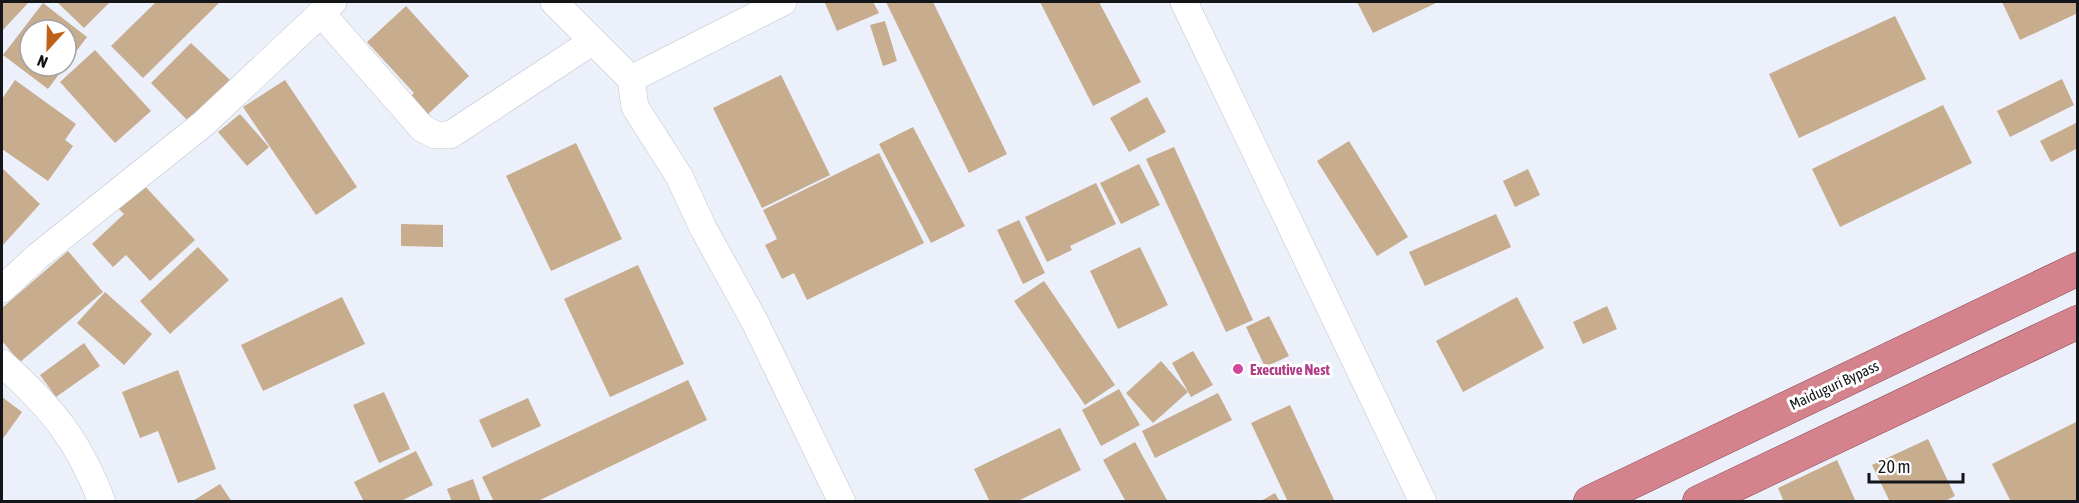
<svg xmlns="http://www.w3.org/2000/svg" width="2079" height="503" viewBox="0 0 2079 503" font-family="'Asap Condensed',sans-serif">
	<rect width="100%" height="100%" fill="#ebf0fb"/>
	<g fill="#c8ac8e">
		<polygon points="2,2 29,2 2,31"/>
		<polygon points="57,2 110,2 84,28"/>
		<polygon points="156,2 220,2 143,78 111,46"/>
		<polygon points="828,2 873,2 879,13 837,31 825,3"/>
		<polygon points="886,2 933,2 1007,154 969,173"/>
		<polygon points="1040,2 1099,2 1141,82 1093,106"/>
		<polygon points="1357,2 1438,2 1373,33"/>
		<polygon points="2002,2 2078,2 2078,13 2020,40"/>
		<polygon points="43,3 87,37 66,65 66,30 30,30 30,66 65,66 48,89 3,55"/>
		<polygon points="406,6 469,76 426,116 409,98 414,93 367,42"/>
		<polygon points="1895,16 1926,79 1799,138 1769,74"/>
		<polygon points="885,21 897,61 883,66 870,25"/>
		<polygon points="191,43 231,81 189,122 151,83"/>
		<polygon points="95,50 151,111 115,143 60,82"/>
		<polygon points="781,75 830,175 762,208 713,108"/>
		<polygon points="2062,79 2074,105 2010,137 1997,111"/>
		<polygon points="15,80 76,124 65,140 73,146 48,181 2,149 2,99"/>
		<polygon points="285,80 357,187 316,215 243,107"/>
		<polygon points="1147,97 1166,132 1129,152 1110,118"/>
		<polygon points="1943,105 1972,163 1840,227 1812,169"/>
		<polygon points="240,114 269,147 247,166 218,132"/>
		<polygon points="2078,122 2078,148 2051,162 2040,141"/>
		<polygon points="913,127 965,226 931,243 879,144"/>
		<polygon points="1349,141 1408,237 1377,256 1317,161"/>
		<polygon points="576,143 622,239 551,271 506,176"/>
		<polygon points="1174,147 1253,320 1226,332 1146,159"/>
		<polygon points="879,153 924,243 807,300 794,273 782,279 765,245 777,239 763,210"/>
		<polygon points="1139,164 1160,205 1121,224 1100,183"/>
		<polygon points="2,168 40,204 2,246"/>
		<polygon points="1528,169 1540,195 1515,207 1503,181"/>
		<polygon points="1096,183 1116,224 1070,246 1072,250 1047,262 1025,217"/>
		<polygon points="143,184 195,240 150,281 126,255 113,267 92,244 124,214 117,207"/>
		<polygon points="1496,214 1511,247 1425,286 1409,252"/>
		<polygon points="1019,220 1045,273 1023,284 997,230"/>
		<polygon points="401,224 443,225 443,247 401,246"/>
		<polygon points="198,247 229,280 170,334 140,301"/>
		<polygon points="1140,247 1168,305 1118,329 1090,271"/>
		<polygon points="68,251 103,292 20,362 2,341 2,308"/>
		<polygon points="638,265 684,364 610,397 564,299"/>
		<polygon points="1044,281 1115,385 1085,405 1014,301"/>
		<polygon points="105,292 152,334 124,365 77,323"/>
		<polygon points="342,297 365,344 263,391 241,345"/>
		<polygon points="1517,297 1544,348 1463,392 1436,341"/>
		<polygon points="1607,306 1617,329 1583,344 1573,322"/>
		<polygon points="1269,316 1289,356 1265,367 1246,327"/>
		<polygon points="84,343 100,366 56,397 40,375"/>
		<polygon points="1193,351 1213,385 1191,397 1172,363"/>
		<polygon points="1161,361 1188,392 1153,423 1126,393"/>
		<polygon points="178,370 216,469 178,483 158,431 140,438 122,392"/>
		<polygon points="688,380 707,420 536,502 494,502 482,477"/>
		<polygon points="1119,389 1140,425 1101,446 1082,410"/>
		<polygon points="384,392 410,449 379,463 353,405"/>
		<polygon points="1218,393 1232,420 1155,458 1142,431"/>
		<polygon points="2,397 22,412 2,440"/>
		<polygon points="528,398 541,426 492,448 479,420"/>
		<polygon points="1290,405 1335,502 1288,502 1251,423"/>
		<polygon points="2078,421 2078,502 2011,502 1992,464"/>
		<polygon points="1060,428 1081,470 1016,502 990,502 974,469"/>
		<polygon points="1928,439 1955,496 1943,502 1890,502 1872,465"/>
		<polygon points="1135,442 1168,502 1126,502 1103,460"/>
		<polygon points="416,451 433,485 399,502 364,502 354,482"/>
		<polygon points="1837,460 1856,502 1784,502 1778,488"/>
		<polygon points="473,479 481,502 452,502 447,489"/>
		<polygon points="220,484 232,502 191,502"/>
		<polygon points="1275,493 1280,502 1259,502"/>
	</g>
	<g fill="none" stroke-linecap="round" stroke-linejoin="round">
		<defs>
			<g id="minor">
				<polyline points="554,2 631,79 635,107 679,176 703,228 755,322 842,502"/>
				<polyline points="1184,2 1423,502"/>
				<polyline points="321,13 422,128 435,135 450,135 593,41"/>
				<polyline points="631,79 783,2"/>
				<polyline points="2,289 38,256 203,124 333,2"/>
				<path d="M2 363C51 407 78 439 102 502"/>
			</g>
			<g id="trunk">
				<polyline points="1590,502 2078,269"/>
				<polyline points="1699,502 2078,322"/>
			</g>
		</defs>
		<use href="#minor" stroke="#bfc3ce" stroke-width="28"/>
		<use href="#trunk" stroke="#8a4852" stroke-width="34"/>
		<use href="#minor" stroke="#fff" stroke-width="27"/>
		<use href="#trunk" stroke="#d4838c" stroke-width="33"/>
	</g>
	<circle fill="#d1479c" stroke="#fff" stroke-width="2" cx="1238" cy="369" r="6"/>
	<g text-anchor="middle" dominant-baseline="central" stroke-width="6" stroke-linejoin="round" paint-order="stroke">
		<g font-size="15" font-weight="bold" fill="#b23c85" stroke="#fff" text-anchor="start">
			<text x="1250" y="369">Executive Nest</text>
		</g>
		<g font-size="15" fill="#141519" stroke="#fff">
			<text transform="translate(1834 385) rotate(-25)">Maiduguri Bypass</text>
		</g>
	</g>
	<rect width="2079" height="503" fill="none" stroke="#141519" stroke-width="6"/>
	<g transform="translate(48 48) rotate(202)"><circle r="28" fill="#ffffff" stroke="#a1a1a3" stroke-width="1.5"/>
	<path d="M0-4.5L10 22L0 15L-10 22Z" fill="#bf6117"/>
	<text y="-9" font-size="16" font-weight="bold" text-anchor="middle" fill="#141519">N</text>
	</g>
	<path d="M1869 473v9h94v-9" fill="none" stroke="#141519" stroke-width="3"/>
	<text x="1878" y="473" font-size="18" fill="#141519" stroke="#ffffff" stroke-width="4.5" paint-order="stroke">20 m</text>
</svg>
